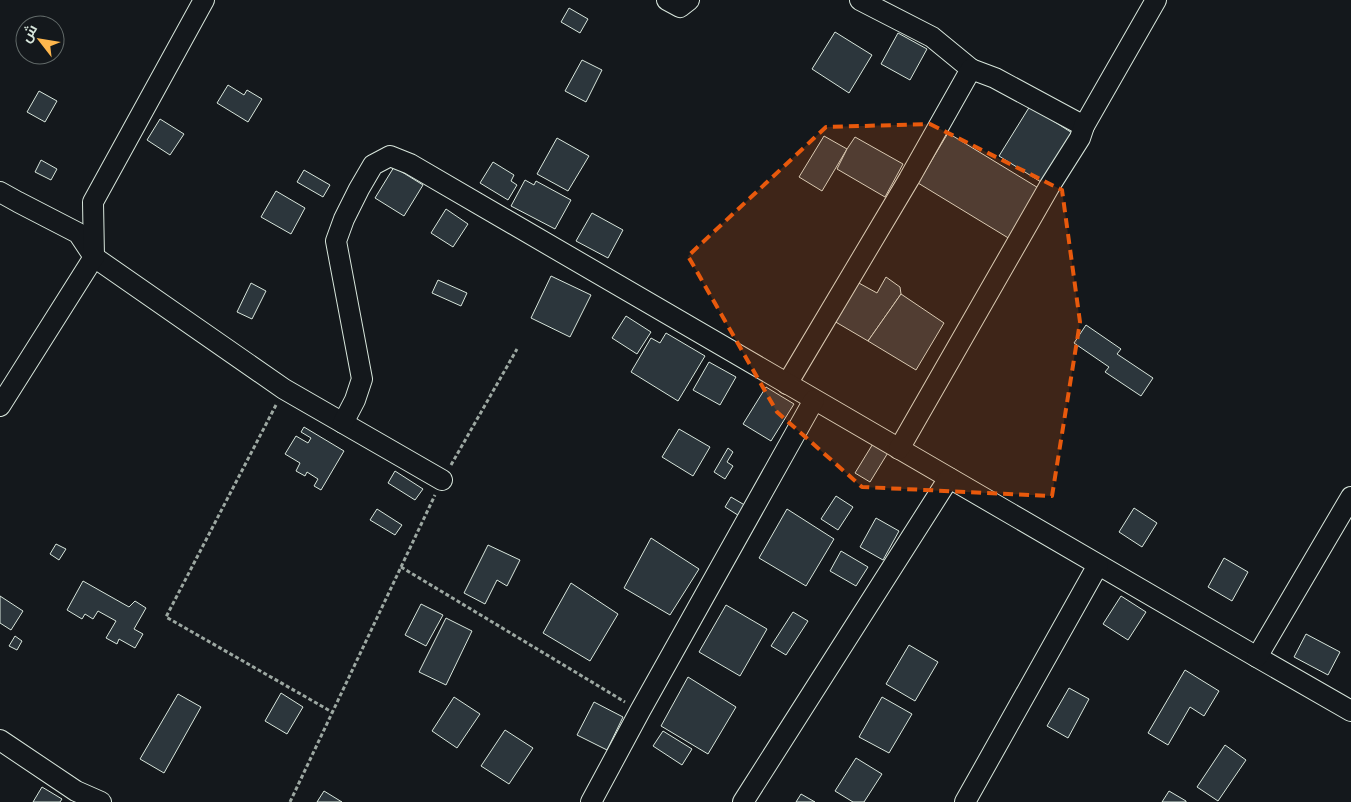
<svg xmlns="http://www.w3.org/2000/svg" width="1351" height="802" viewBox="0 0 1351 802" font-family="'Alegreya Sans',Cairo,sans-serif">
	<rect width="100%" height="100%" fill="#14181c"/>
	<g fill="#2c363c" stroke="#d8e6dc">
		<polygon points="569,8 588,19 580,33 561,22"/>
		<polygon points="835,32 872,55 849,93 812,69"/>
		<polygon points="898,33 927,49 910,80 881,64"/>
		<polygon points="582,60 602,70 586,102 565,91"/>
		<polygon points="228,85 244,95 247,90 262,99 248,122 217,103"/>
		<polygon points="39,91 57,101 45,122 27,112"/>
		<polygon points="1030,106 1080,138 1049,187 999,156"/>
		<polygon points="160,119 184,134 170,155 147,140"/>
		<polygon points="948,133 1040,189 1010,239 918,183"/>
		<polygon points="824,136 847,149 822,191 799,177"/>
		<polygon points="855,137 903,164 885,197 837,169 847,149"/>
		<polygon points="557,138 589,156 568,191 537,174"/>
		<polygon points="41,160 57,169 51,180 35,172"/>
		<polygon points="493,162 514,175 511,181 517,185 508,200 480,183"/>
		<polygon points="394,167 423,185 404,216 375,198"/>
		<polygon points="304,170 330,185 323,197 297,182"/>
		<polygon points="525,180 534,185 536,181 571,200 555,229 511,206"/>
		<polygon points="276,191 305,208 291,234 261,217"/>
		<polygon points="446,209 468,224 453,247 431,233"/>
		<polygon points="592,213 623,230 608,258 576,241"/>
		<polygon points="551,276 591,295 570,337 531,318"/>
		<polygon points="886,277 900,287 901,294 868,341 834,321 857,282 877,293"/>
		<polygon points="438,280 467,293 461,306 432,293"/>
		<polygon points="251,283 266,291 252,319 237,312"/>
		<polygon points="901,294 944,323 916,370 868,341"/>
		<polygon points="626,316 651,332 637,354 612,338"/>
		<polygon points="1086,325 1121,349 1117,354 1153,378 1141,396 1105,372 1109,367 1074,343"/>
		<polygon points="666,333 705,356 678,401 631,372 651,338 660,343"/>
		<polygon points="709,362 736,377 720,405 693,390"/>
		<polygon points="766,387 794,404 771,441 743,424"/>
		<polygon points="304,427 344,451 321,490 314,486 318,479 307,472 305,476 296,471 300,463 285,454 296,436 308,443 311,438 301,432"/>
		<polygon points="679,429 710,447 693,476 662,457"/>
		<polygon points="874,442 889,451 870,482 855,473"/>
		<polygon points="728,448 733,452 727,462 733,466 725,479 714,472"/>
		<polygon points="395,471 423,489 415,500 388,483"/>
		<polygon points="836,496 853,507 838,530 821,519"/>
		<polygon points="731,497 748,507 741,517 725,507"/>
		<polygon points="1134,508 1157,523 1142,547 1119,532"/>
		<polygon points="377,509 402,525 395,535 370,520"/>
		<polygon points="787,509 834,539 806,586 759,558"/>
		<polygon points="876,518 899,531 883,560 860,547"/>
		<polygon points="651,538 699,569 670,615 624,588"/>
		<polygon points="56,544 66,549 59,560 50,554"/>
		<polygon points="488,545 520,560 507,586 497,580 485,604 464,593"/>
		<polygon points="841,551 868,567 856,586 830,571"/>
		<polygon points="1224,558 1248,572 1232,601 1208,587"/>
		<polygon points="83,581 129,607 135,601 146,608 134,629 143,634 135,648 119,639 117,644 106,638 116,621 98,611 93,619 85,614 82,619 67,610"/>
		<polygon points="571,583 618,614 590,661 543,633"/>
		<polygon points="0,596 23,611 11,630 0,623"/>
		<polygon points="1121,596 1146,612 1128,640 1103,624"/>
		<polygon points="421,604 443,615 426,646 405,635"/>
		<polygon points="726,605 767,629 740,676 699,652"/>
		<polygon points="793,612 808,621 786,655 771,646"/>
		<polygon points="446,618 472,631 446,685 419,672"/>
		<polygon points="1306,634 1340,652 1328,675 1294,657"/>
		<polygon points="15,636 22,641 17,650 9,646"/>
		<polygon points="909,645 938,662 915,701 886,684"/>
		<polygon points="1185,670 1219,691 1204,716 1190,707 1168,745 1148,733"/>
		<polygon points="688,677 736,707 708,754 661,726"/>
		<polygon points="1069,688 1089,699 1068,738 1047,726"/>
		<polygon points="281,693 303,707 287,734 265,721"/>
		<polygon points="178,694 201,707 164,773 140,759"/>
		<polygon points="454,697 480,714 457,748 432,731"/>
		<polygon points="882,697 912,714 889,753 859,737"/>
		<polygon points="594,702 623,717 607,750 577,735"/>
		<polygon points="505,730 533,748 509,784 481,766"/>
		<polygon points="663,731 692,749 682,765 653,746"/>
		<polygon points="1225,745 1246,760 1218,801 1197,787"/>
		<polygon points="856,758 882,774 864,802 853,802 835,791"/>
		<polygon points="42,787 62,799 60,802 33,802"/>
		<polygon points="324,791 342,802 317,802"/>
		<polygon points="1169,791 1186,801 1186,802 1162,802"/>
		<polygon points="801,794 815,802 796,802"/>
	</g>
	<g fill="none" stroke-linecap="round" stroke-linejoin="round">
		<defs>
			<g id="minor">
				<polyline points="667,0 680,7 689,0"/>
				<polyline points="860,0 932,37 971,69"/>
				<polyline points="0,192 18,202 78,233 94,257 284,389 442,480"/>
				<polyline points="787,384 909,179 971,69 995,78 1084,126"/>
				<polyline points="0,406 94,257 93,202 204,0"/>
				<polyline points="343,423 355,400 362,379 336,241 344,219 359,189 373,165 390,156 410,164 1257,657 1351,711"/>
				<polyline points="899,449 1049,187 1080,138 1084,126 1156,0"/>
				<polyline points="1257,657 1351,497"/>
				<polyline points="0,740 76,791 101,802"/>
				<polyline points="591,802 640,711 814,400"/>
				<polyline points="743,802 949,478"/>
				<polyline points="965,802 1098,565"/>
			</g>
		</defs>
		<use href="#minor" stroke="#d8e6dc" stroke-width="22"/>
		<g stroke="#9da8a2" stroke-width="3" stroke-dasharray="4 2.5" stroke-linecap="butt">
			<polyline points="276,405 166,617 332,712"/>
			<polyline points="451,465 517,349"/>
			<polyline points="401,567 625,702"/>
			<polyline points="290,802 435,495"/>
		</g>
		<use href="#minor" stroke="#14181c" stroke-width="20"/>
	</g>
	<path fill="#e8590c" fill-opacity="0.2" stroke="#e8590c" stroke-width="4" stroke-dasharray="10 6" stroke-linejoin="round" d="M930 124 1062 190 1080 322 1052 496 862 487 777 412 688 256 826 127Z"/>
	<g transform="translate(40 40) rotate(301)"><circle r="24" fill="#14181c" stroke="#626a69"/>
	<path d="M0-4L9 19L0 12L-9 19Z" fill="#ffb74d"/>
	<text y="-8" font-size="14" font-weight="bold" text-anchor="middle" fill="#d8e6dc">ش</text>
	</g>
</svg>
